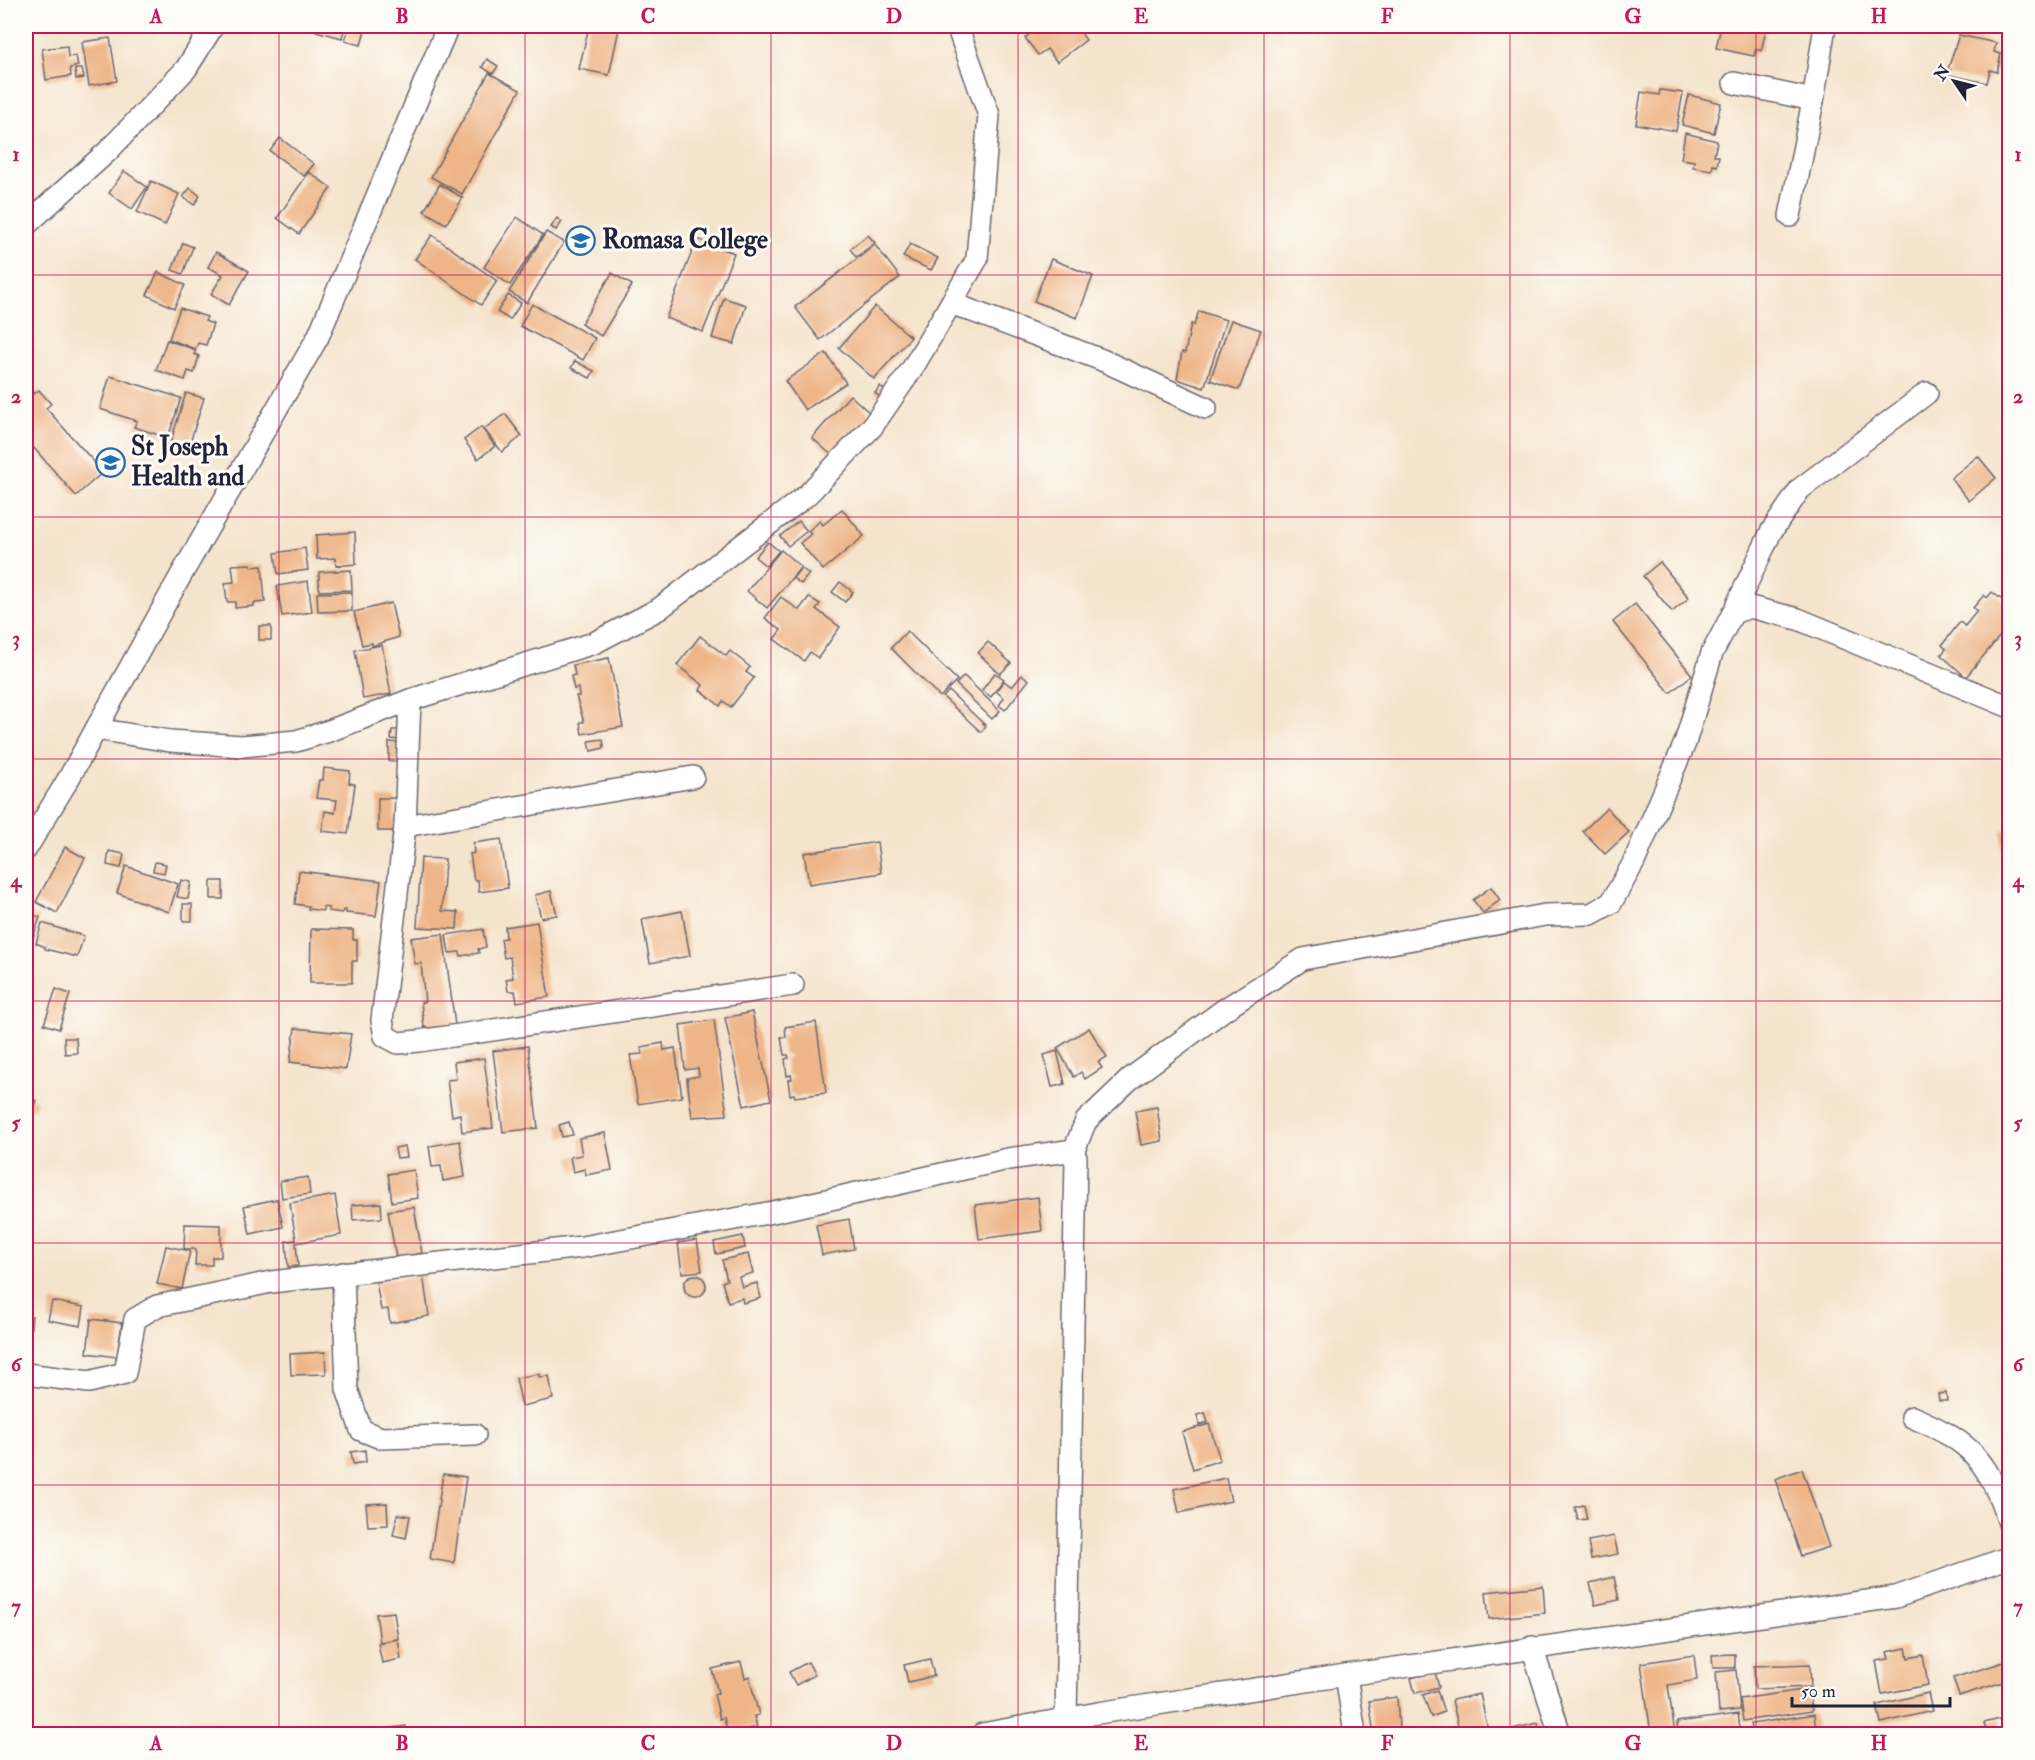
<svg xmlns="http://www.w3.org/2000/svg" width="2035" height="1760" viewBox="0 0 2035 1760" font-family="'IM FELL Double Pica',serif">
	<rect width="100%" height="100%" fill="#fdfcf7"/>
	<filter id="ink" filterUnits="userSpaceOnUse"><feTurbulence type="fractalNoise" baseFrequency=".0167" numOctaves="2"/><feDisplacementMap in="SourceGraphic" scale="12" xChannelSelector="R" yChannelSelector="G"/><feConvolveMatrix kernelMatrix="1 2 1 2 8 2 1 2 1" color-interpolation-filters="sRGB"/></filter>
	<filter id="wash" filterUnits="userSpaceOnUse"><feTurbulence type="fractalNoise" baseFrequency=".008" numOctaves="4" result="noise"/><feDisplacementMap in="SourceGraphic" scale="24" xChannelSelector="R" yChannelSelector="G"/><feGaussianBlur stdDeviation="1.35" result="paint"/><feColorMatrix in="noise" values="0 0 0 0 0 0 0 0 0 0 0 0 0 0 0 0 0 1.4 0 .05"/><feComposite in="paint" operator="in"/></filter>
	<g filter="url(#wash)">
		<rect width="100%" height="100%" fill="#f5e4cd"/>
		<g id="blocks">
			<g fill="#eeb688">
				<polygon points="317,26 345,26 342,38 316,31"/>
				<polygon points="349,26 366,26 361,45 345,41"/>
				<polygon points="589,26 619,29 609,75 579,69"/>
				<polygon points="1022,26 1076,26 1086,40 1057,62 1047,49 1038,55 1025,38 1034,31 1027,33"/>
				<polygon points="1721,26 1767,26 1761,51 1756,49 1754,56 1716,48"/>
				<polygon points="1959,35 1996,43 1994,52 2001,54 1997,72 1990,70 1987,83 1949,75 1951,70 1948,69"/>
				<polygon points="110,38 117,81 89,86 82,42"/>
				<polygon points="67,46 68,57 76,56 78,66 70,68 71,76 46,80 42,49"/>
				<polygon points="487,59 498,66 493,74 482,67"/>
				<polygon points="75,69 82,69 84,78 76,79"/>
				<polygon points="489,73 520,90 462,194 431,177"/>
				<polygon points="1660,90 1683,93 1676,131 1636,124 1641,92 1659,95"/>
				<polygon points="1689,95 1721,103 1714,133 1682,125"/>
				<polygon points="1685,133 1717,141 1714,156 1719,156 1717,166 1713,165 1712,170 1693,167 1694,161 1681,159"/>
				<polygon points="280,138 314,164 304,176 270,151"/>
				<polygon points="124,171 147,187 132,209 109,193"/>
				<polygon points="309,172 331,188 299,234 277,218"/>
				<polygon points="151,181 179,194 165,225 137,212"/>
				<polygon points="440,184 463,198 446,224 424,211"/>
				<polygon points="190,188 200,196 194,205 183,197"/>
				<polygon points="517,217 543,235 510,285 484,267"/>
				<polygon points="557,218 562,222 556,230 551,227"/>
				<polygon points="546,232 564,242 527,303 509,292"/>
				<polygon points="432,235 497,281 481,305 415,259"/>
				<polygon points="868,235 875,243 856,257 850,249"/>
				<polygon points="697,239 734,253 703,332 666,318"/>
				<polygon points="183,243 193,247 183,274 172,270"/>
				<polygon points="910,244 938,258 931,270 903,257"/>
				<polygon points="875,245 900,277 820,340 795,307"/>
				<polygon points="216,252 249,271 229,305 211,294 223,275 208,267"/>
				<polygon points="1051,259 1093,276 1077,318 1034,301"/>
				<polygon points="158,272 185,285 174,308 147,295"/>
				<polygon points="612,273 632,285 601,336 581,324"/>
				<polygon points="508,295 521,303 510,320 497,312"/>
				<polygon points="724,298 746,305 734,344 712,338"/>
				<polygon points="532,304 595,338 583,360 520,326"/>
				<polygon points="875,306 911,337 874,379 839,348"/>
				<polygon points="180,308 207,317 205,321 213,324 206,345 198,343 195,349 169,339"/>
				<polygon points="1199,311 1226,320 1204,388 1177,379 1182,352 1185,353 1191,324 1194,325"/>
				<polygon points="1231,320 1261,330 1239,390 1210,380"/>
				<polygon points="167,340 196,350 194,354 199,356 194,373 188,371 185,380 156,370"/>
				<polygon points="826,353 846,383 805,410 785,381"/>
				<polygon points="575,361 594,371 590,378 571,368"/>
				<polygon points="110,376 181,398 168,438 134,427 137,421 100,409"/>
				<polygon points="26,385 34,394 39,390 51,404 46,408 103,472 76,496 26,439"/>
				<polygon points="880,386 892,396 887,402 875,393"/>
				<polygon points="186,393 204,398 188,449 170,444"/>
				<polygon points="850,395 872,415 835,458 812,438"/>
				<polygon points="505,414 522,436 502,452 484,429"/>
				<polygon points="481,427 495,446 478,459 464,440"/>
				<polygon points="1978,456 1996,478 1969,501 1951,478"/>
				<polygon points="842,509 864,536 823,570 800,543 811,534 808,531 820,521 823,525"/>
				<polygon points="799,521 807,531 788,546 780,536"/>
				<polygon points="355,532 356,564 336,566 335,558 317,559 316,535"/>
				<polygon points="768,542 779,551 766,566 755,557"/>
				<polygon points="305,548 308,570 278,574 275,553"/>
				<polygon points="781,550 801,567 767,608 747,591"/>
				<polygon points="1660,562 1689,598 1672,612 1643,576"/>
				<polygon points="251,564 251,567 262,566 265,602 254,603 254,606 235,608 235,602 227,602 225,583 234,582 232,565"/>
				<polygon points="801,568 809,574 801,584 793,578"/>
				<polygon points="351,570 352,590 319,591 319,572"/>
				<polygon points="308,581 312,612 282,616 277,586"/>
				<polygon points="840,582 853,592 845,602 832,592"/>
				<polygon points="352,592 352,611 318,612 317,593"/>
				<polygon points="1992,592 2010,606 2010,624 1966,677 1941,655 1946,649 1942,645 1960,622 1965,626 1977,611 1973,608 1984,595 1987,598"/>
				<polygon points="781,597 799,610 809,597 820,604 816,609 840,627 818,658 810,652 804,661 774,639 781,630 765,618"/>
				<polygon points="391,603 399,637 372,646 372,643 362,645 354,612"/>
				<polygon points="1635,604 1692,675 1670,693 1613,622"/>
				<rect x="259" y="626" width="12" height="14"/>
				<polygon points="907,631 957,680 940,697 891,648"/>
				<polygon points="700,636 726,656 730,651 750,667 746,672 754,678 731,707 723,701 720,706 700,690 703,685 677,665"/>
				<polygon points="988,642 1011,663 1000,674 978,653"/>
				<polygon points="382,645 391,694 363,699 355,650"/>
				<polygon points="609,658 623,727 582,734 580,722 584,722 576,696 579,696 578,688 574,689 571,676 575,675 573,665"/>
				<polygon points="995,673 1004,679 991,697 982,690"/>
				<polygon points="1022,675 1029,680 1005,710 999,705 1004,698 996,691 1004,681 1012,687"/>
				<polygon points="964,676 1000,711 992,719 956,684"/>
				<polygon points="949,691 986,726 981,732 943,697"/>
				<polygon points="392,730 399,730 398,740 391,739"/>
				<polygon points="603,739 604,748 591,751 589,741"/>
				<polygon points="389,742 398,743 397,761 389,761"/>
				<polygon points="324,768 350,771 349,783 355,784 348,834 322,831 325,811 335,813 337,800 316,798 319,780 323,780"/>
				<rect x="378" y="798" width="17" height="33"/>
				<polygon points="1607,808 1629,832 1605,854 1583,831"/>
				<polygon points="2002,831 2010,831 2010,870 2002,869"/>
				<polygon points="501,839 508,888 479,892 478,880 474,880 470,854 474,853 473,843"/>
				<polygon points="877,842 881,873 809,884 804,853"/>
				<polygon points="65,847 85,858 57,913 36,902"/>
				<polygon points="109,851 124,854 121,868 107,865"/>
				<polygon points="421,858 445,859 442,911 458,912 457,929 417,927"/>
				<polygon points="155,862 166,864 164,873 153,871"/>
				<polygon points="126,866 178,884 169,912 117,893"/>
				<polygon points="299,871 381,881 376,916 346,913 346,910 343,910 342,913 328,911 329,908 323,907 323,911 308,909 309,906 295,904"/>
				<polygon points="181,880 191,882 188,899 177,897"/>
				<rect x="211" y="881" width="12" height="18"/>
				<polygon points="1491,887 1500,900 1483,913 1473,900"/>
				<polygon points="551,891 557,915 541,918 535,895"/>
				<rect x="183" y="904" width="9" height="17"/>
				<polygon points="682,911 690,956 650,963 642,919"/>
				<polygon points="29,914 40,917 32,941 26,939"/>
				<polygon points="537,922 549,997 517,1002 515,991 508,991 506,979 513,978 510,957 504,958 501,939 506,938 505,927"/>
				<polygon points="42,923 84,936 77,957 45,949 45,947 36,943"/>
				<polygon points="311,929 353,930 353,940 357,940 357,961 352,961 352,983 310,983"/>
				<polygon points="483,929 486,947 478,949 479,953 461,956 460,952 449,953 446,935"/>
				<polygon points="443,934 455,1025 429,1028 424,1027 421,1002 425,1002 421,963 415,964 411,938"/>
				<polygon points="56,989 70,994 59,1029 44,1024"/>
				<polygon points="752,1012 771,1100 744,1106 725,1018"/>
				<polygon points="714,1020 727,1115 692,1117 687,1078 699,1076 698,1068 685,1070 680,1025"/>
				<polygon points="816,1022 826,1093 795,1097 794,1094 790,1095 788,1080 792,1079 791,1075 787,1076 785,1059 789,1058 788,1055 784,1055 781,1037 786,1037 785,1027"/>
				<polygon points="295,1028 351,1034 346,1069 290,1062"/>
				<polygon points="1089,1028 1107,1057 1098,1062 1102,1068 1085,1079 1081,1072 1074,1077 1057,1048"/>
				<polygon points="64,1038 76,1038 77,1053 65,1054"/>
				<polygon points="663,1043 664,1050 675,1048 682,1097 638,1104 630,1055 642,1054 641,1047"/>
				<polygon points="528,1046 538,1128 503,1132 493,1051"/>
				<polygon points="1057,1051 1065,1084 1052,1087 1044,1055"/>
				<polygon points="484,1058 493,1128 462,1132 460,1114 452,1116 447,1080 456,1079 454,1062"/>
				<polygon points="30,1097 37,1101 33,1110 26,1106"/>
				<polygon points="1157,1107 1162,1141 1141,1145 1135,1111"/>
				<polygon points="569,1122 573,1135 562,1137 559,1125"/>
				<polygon points="605,1133 612,1170 586,1175 585,1169 573,1172 570,1157 582,1155 579,1138"/>
				<polygon points="460,1141 465,1177 443,1181 441,1166 432,1167 429,1146"/>
				<polygon points="405,1146 407,1157 397,1158 395,1148"/>
				<polygon points="414,1170 418,1198 392,1202 388,1174"/>
				<polygon points="308,1177 310,1194 282,1198 280,1181"/>
				<polygon points="335,1195 341,1235 296,1243 298,1266 288,1267 286,1241 296,1240 290,1203"/>
				<polygon points="1038,1197 1042,1231 979,1239 975,1205"/>
				<polygon points="277,1199 283,1227 250,1234 244,1206"/>
				<polygon points="381,1203 382,1218 353,1220 352,1205"/>
				<polygon points="414,1207 422,1253 396,1258 388,1211"/>
				<polygon points="849,1219 854,1249 822,1255 816,1225"/>
				<polygon points="185,1224 221,1225 221,1257 212,1257 212,1265 195,1265 196,1249 184,1249"/>
				<polygon points="743,1236 745,1248 716,1254 714,1242"/>
				<polygon points="697,1240 702,1271 682,1273 678,1243"/>
				<polygon points="166,1246 190,1251 182,1289 157,1284"/>
				<polygon points="748,1254 753,1273 739,1277 742,1287 757,1283 761,1298 743,1303 742,1298 728,1302 722,1282 727,1280 722,1260"/>
				<polygon points="423,1274 429,1316 390,1323 388,1309 381,1310 376,1282"/>
				<circle cx="695" cy="1286" r="11"/>
				<polygon points="52,1301 84,1307 81,1326 48,1320"/>
				<polygon points="26,1316 32,1316 29,1346 26,1346"/>
				<polygon points="91,1319 122,1323 117,1357 87,1353"/>
				<polygon points="325,1352 326,1374 291,1375 290,1354"/>
				<polygon points="539,1374 539,1377 549,1376 553,1399 522,1406 516,1378"/>
				<polygon points="1946,1393 1947,1401 1939,1401 1938,1394"/>
				<polygon points="1205,1413 1208,1422 1199,1425 1197,1415"/>
				<polygon points="1209,1424 1220,1460 1193,1469 1182,1432"/>
				<polygon points="365,1450 366,1462 353,1464 351,1452"/>
				<polygon points="1802,1469 1829,1547 1801,1556 1775,1479"/>
				<polygon points="443,1474 466,1477 454,1563 430,1559"/>
				<polygon points="1226,1478 1231,1501 1179,1513 1174,1489"/>
				<polygon points="387,1503 388,1525 368,1526 366,1504"/>
				<polygon points="1584,1505 1587,1519 1578,1520 1575,1507"/>
				<polygon points="398,1514 410,1516 406,1538 393,1535"/>
				<polygon points="1614,1536 1618,1554 1591,1559 1588,1541"/>
				<polygon points="1614,1577 1619,1600 1595,1605 1590,1583"/>
				<polygon points="1543,1586 1545,1613 1489,1619 1486,1592"/>
				<polygon points="394,1612 398,1639 380,1642 376,1614"/>
				<polygon points="398,1639 401,1659 382,1663 378,1643"/>
				<polygon points="1906,1648 1908,1658 1923,1655 1928,1685 1882,1694 1876,1661 1889,1659 1887,1652"/>
				<polygon points="1735,1654 1735,1668 1713,1668 1712,1655"/>
				<polygon points="1694,1655 1697,1680 1668,1685 1675,1734 1651,1734 1641,1663"/>
				<polygon points="930,1659 934,1676 908,1682 904,1665"/>
				<polygon points="741,1662 745,1678 749,1676 759,1715 754,1716 757,1727 728,1734 724,1718 720,1719 714,1694 718,1693 712,1669"/>
				<polygon points="808,1662 815,1675 796,1685 789,1672"/>
				<polygon points="2004,1662 2009,1680 1959,1696 1953,1678"/>
				<polygon points="1810,1664 1811,1687 1755,1689 1754,1666"/>
				<polygon points="1736,1670 1740,1710 1719,1712 1716,1672"/>
				<polygon points="1435,1672 1439,1687 1415,1693 1411,1678"/>
				<polygon points="1809,1689 1812,1711 1743,1721 1740,1699"/>
				<polygon points="1437,1690 1444,1712 1431,1717 1423,1695"/>
				<polygon points="1928,1693 1932,1711 1881,1723 1877,1705"/>
				<polygon points="1480,1694 1489,1734 1460,1734 1452,1700"/>
				<polygon points="1397,1697 1399,1728 1391,1729 1392,1734 1374,1734 1369,1701"/>
				<polygon points="1738,1714 1741,1734 1678,1734 1677,1722"/>
				<polygon points="1814,1714 1816,1729 1777,1734 1753,1734 1751,1724"/>
				<polygon points="2000,1719 2002,1730 1987,1734 1984,1723"/>
				<polygon points="1538,1723 1540,1734 1513,1734 1512,1729"/>
				<polygon points="406,1726 407,1734 353,1734 353,1733"/>
				<polygon points="1743,1729 1749,1729 1750,1734 1743,1734"/>
			</g>
		</g>
	</g>
	<g filter="url(#ink)">
		<use href="#blocks" fill-opacity="0" stroke="#6c666e" stroke-width="1.5"/>
		<g fill="none" stroke-linecap="round" stroke-linejoin="round">
			<defs>
				<g id="street">
					<polyline points="1734,83 1813,100"/>
					<polyline points="1790,216 1813,101 1825,26"/>
					<polyline points="26,225 107,152 186,69 213,26"/>
					<polyline points="951,303 1102,360 1206,408"/>
					<polyline points="1733,613 1771,532 1800,489 1927,393"/>
					<polyline points="410,700 405,826 382,1020 385,1036 398,1043 419,1041 793,985"/>
					<polyline points="96,729 170,741 242,746 296,741 329,731 410,700 594,643 659,609 807,495 872,427 912,369 977,259 989,115 957,26"/>
					<polyline points="405,826 693,777"/>
					<polyline points="26,849 69,778 180,577 318,337 448,26"/>
					<polyline points="1072,1155 1086,1121 1130,1079 1225,1009 1303,959 1545,915 1591,914 1611,903 1634,862 1685,743 1712,653 1733,613 1750,607 1798,619 2010,707"/>
					<polyline points="343,1273 347,1389 361,1430 381,1438 475,1435"/>
					<polyline points="26,1374 89,1382 125,1373 135,1319 157,1306 271,1282 582,1247 773,1212 1008,1159 1067,1151 1076,1158 1066,1719"/>
					<path d="M1912 1417C1976 1444 1988 1462 2010 1526"/>
					<polyline points="1532,1647 1560,1734"/>
					<polyline points="1346,1675 1355,1734"/>
					<polyline points="982,1734 1098,1713 1346,1675 1896,1597 2010,1557"/>
				</g>
			</defs>
			<use href="#street" stroke="#6c666e" stroke-width="24"/>
			<use href="#street" stroke="#fff" stroke-width="21"/>
		</g>
	</g>
	<path fill="none" stroke="#c2185b" stroke-width="1.5" stroke-opacity="0.55" d="M279 26V1734M525 26V1734M771 26V1734M1018 26V1734M1264 26V1734M1510 26V1734M1756 26V1734M26 275H2010M26 517H2010M26 759H2010M26 1001H2010M26 1243H2010M26 1485H2010"/>
	<defs>
		<symbol id="school-ring" viewBox="-11 -11 22 22"><circle r="9.5" fill="#fdfcf7" stroke="#1f6fb2" stroke-width="1.5"/><path d="M0-5L7-2L0 1L-7-2ZM-4 1L0 2.5L4 1V4Q0 6-4 4Z" fill="#1f6fb2"/></symbol>
	</defs>
	<g fill-rule="evenodd">
		<use href="#school-ring" x="564" y="224" width="33" height="33"/>
		<use href="#school-ring" x="94" y="446" width="33" height="33"/>
	</g>
	<g text-anchor="middle" dominant-baseline="central" stroke-width="6" stroke-linejoin="round" paint-order="stroke">
		<g font-size="26" font-weight="bold" fill="#22223b" stroke="#fdfcf7" text-anchor="start">
			<text x="602" y="240">Romasa College</text>
			<text x="131" y="447">St Joseph<tspan x="131" dy="30">Health and</tspan></text>
		</g>
	</g>
	<rect width="2035" height="1760" fill="none" stroke="#fdfcf7" stroke-width="66"/>
	<g transform="translate(1954 81) rotate(305)" stroke="#fdfcf7" stroke-width="4.5" paint-order="stroke">
	<path d="M0-4.5L10 22L0 15L-10 22Z" fill="#22223b"/>
	<text y="-9" font-size="16" font-weight="bold" text-anchor="middle" fill="#22223b">N</text>
	</g>
	<path d="M1792 1697v9h158v-9" fill="none" stroke="#22223b" stroke-width="3"/>
	<text x="1801" y="1697" font-size="18" fill="#22223b" stroke="#fdfcf7" stroke-width="4.5" paint-order="stroke">50 m</text>
	<rect x="33" y="33" width="1969" height="1694" fill="none" stroke="#c2185b" stroke-width="2"/>
	<g font-size="20" text-anchor="middle" font-weight="bold" fill="#c2185b">
		<text x="156" y="23">A</text>
		<text x="402" y="23">B</text>
		<text x="648" y="23">C</text>
		<text x="894" y="23">D</text>
		<text x="1141" y="23">E</text>
		<text x="1387" y="23">F</text>
		<text x="1633" y="23">G</text>
		<text x="1879" y="23">H</text>
		<text x="16" y="161">1</text>
		<text x="2018" y="161">1</text>
		<text x="16" y="403">2</text>
		<text x="2018" y="403">2</text>
		<text x="16" y="645">3</text>
		<text x="2018" y="645">3</text>
		<text x="16" y="887">4</text>
		<text x="2018" y="887">4</text>
		<text x="16" y="1129">5</text>
		<text x="2018" y="1129">5</text>
		<text x="16" y="1371">6</text>
		<text x="2018" y="1371">6</text>
		<text x="16" y="1613">7</text>
		<text x="2018" y="1613">7</text>
		<text x="156" y="1750">A</text>
		<text x="402" y="1750">B</text>
		<text x="648" y="1750">C</text>
		<text x="894" y="1750">D</text>
		<text x="1141" y="1750">E</text>
		<text x="1387" y="1750">F</text>
		<text x="1633" y="1750">G</text>
		<text x="1879" y="1750">H</text>
	</g>
</svg>
